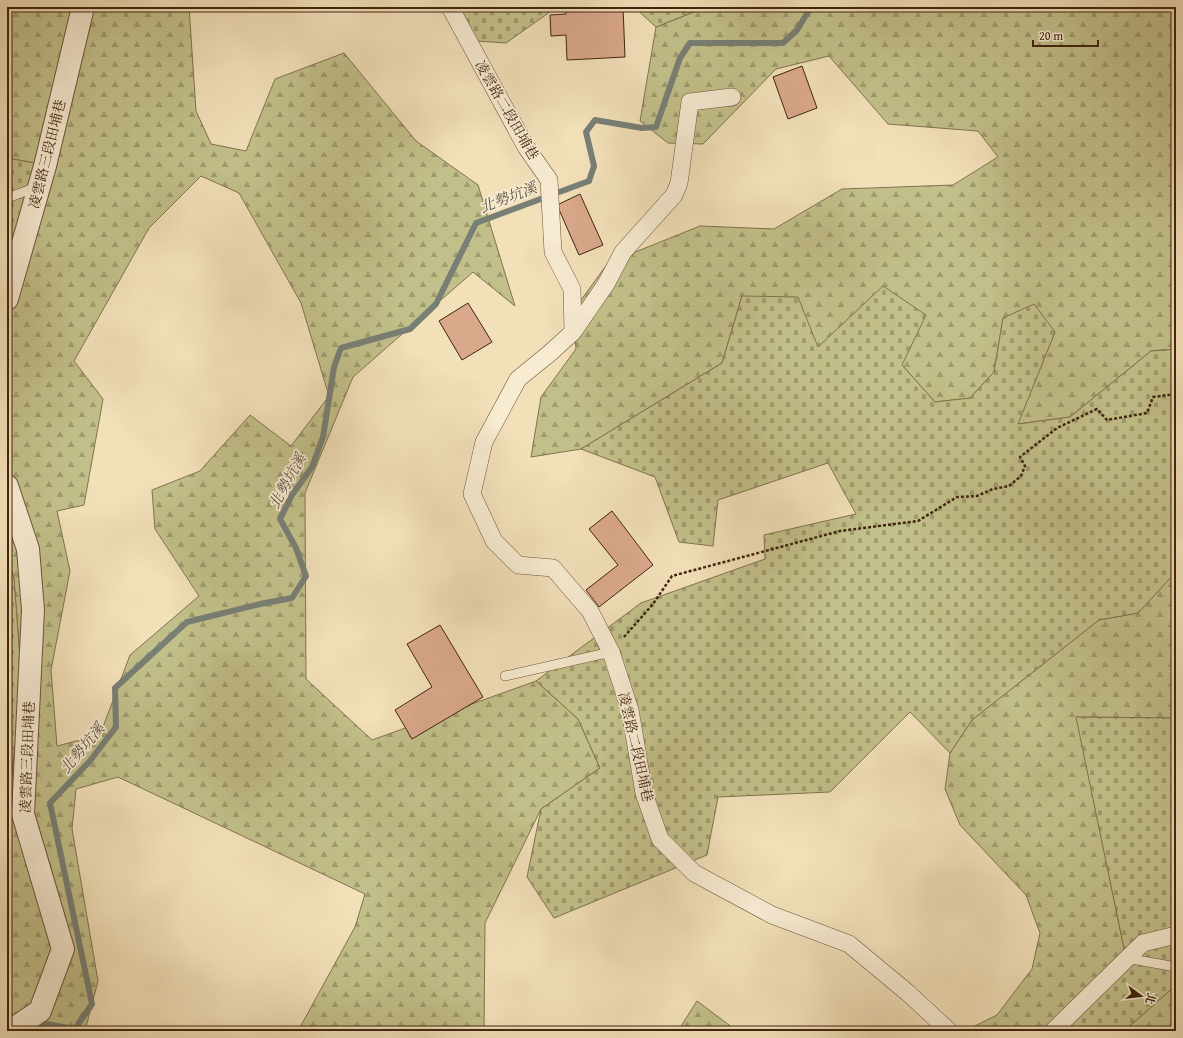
<svg xmlns="http://www.w3.org/2000/svg" width="1183" height="1038" viewBox="0 0 1183 1038" font-family="'Gentium Book Plus','Noto Serif TC',serif">
	<defs>
		<pattern id="forest-firs" width="22" height="20" patternUnits="userSpaceOnUse"><rect width="22" height="20" fill="#c2c08a"/><path d="M5 1l3.5 6h-7zM16 11l3.5 6h-7z" fill="#9f9c6f"/></pattern>
		<pattern id="cemetery-stones" width="16" height="16" patternUnits="userSpaceOnUse"><rect width="16" height="16" fill="#c2c08a"/><path d="M2 7V4a2 2 0 0 1 4 0v3zM10 15v-3a2 2 0 0 1 4 0v3z" fill="#9f9c6f"/></pattern>
	</defs>
	<rect width="100%" height="100%" fill="#f2e0b9"/>
	<filter id="stains"><feTurbulence type="fractalNoise" baseFrequency=".005" numOctaves="4"/><feColorMatrix values="0 0 0 0 .2 0 0 0 0 .09 0 0 0 0 .02 0 0 0 .5 -.17"/></filter>
	<radialGradient id="worn" r=".72"><stop offset=".6" stop-color="#630" stop-opacity="0"/><stop offset="1" stop-color="#630" stop-opacity=".3"/></radialGradient>
	<g fill="url(#forest-firs)" stroke="#82724d" fill-rule="evenodd">
		<path d="M7 7H189L196 111 211 144 246 151 275 79 344 53 416 141 478 185 515 306 473 272 353 377 305 493 306 679 372 740 536 681 578 719 600 768 541 809 485 923 484 1031H298L355 927 365 894 118 777 76 789 72 829 98 981 85 1031H7V815L22 684 14 579 7 552V257L40 164 7 158ZM201 176 239 193 301 303 329 396 291 446 250 415 200 471 152 490 155 529 199 596 130 655 100 735 57 746 51 670 70 571 57 511 84 505 103 399 74 361 149 228Z"/>
		<polygon points="706,7 1176,7 1176,349 1151,351 1070,417 1017,424 1055,332 1003,318 994,372 970,398 935,402 902,365 883,287 818,347 742,296 722,363 581,449 531,457 541,397 576,349 573,311 608,263 700,226 774,229 842,189 953,185 998,157 978,131 888,124 829,56 776,69 703,144 668,143 640,121 656,27"/>
		<polygon points="1176,572 1176,718 1077,717 1126,958 1062,1031 965,1031 997,1015 1032,969 1040,933 1026,895 960,825 945,789 950,753 972,720 1099,620 1138,613"/>
		<polygon points="1176,985 1176,1031 1124,1031"/>
		<polygon points="697,1001 737,1031 678,1031"/>
	</g>
	<g fill="url(#cemetery-stones)" stroke="#82724d">
		<polygon points="445,7 557,7 506,43 461,40"/>
		<polygon points="634,7 706,7 656,27"/>
		<polygon points="7,158 40,164 7,257"/>
		<polygon points="883,286 926,315 902,365 935,402 970,398 994,372 1003,318 1034,304 1055,332 1018,424 1070,417 1151,351 1176,349 1176,572 1138,613 1099,620 972,720 950,753 910,712 830,792 718,797 707,855 554,918 527,877 541,809 600,768 578,719 536,681 641,603 765,559 764,535 856,514 828,463 718,500 713,546 679,542 655,477 581,449 722,363 742,296 798,297 818,347"/>
		<polygon points="7,552 14,579 22,684 7,815"/>
		<polygon points="1076,717 1176,718 1176,985 1124,1031 1062,1031 1126,958"/>
	</g>
	<g fill="none" stroke-linecap="round" stroke-linejoin="round">
		<g stroke="#787f75" stroke-width="6">
			<polyline points="7,1017 18,1019"/>
			<polyline points="34,1022 75,1029 92,1004 50,803 89,762 116,727 115,688 187,622 260,604 292,598 306,576 296,548 280,519 292,495 312,467 323,437 334,367 341,348 410,329 436,304 476,223 589,181 594,166 586,132 595,120 642,128 656,127 680,58 690,43 783,43 797,30 811,7"/>
		</g>
	</g>
	<g fill="#daa88b" stroke="#412410">
		<polygon points="566,7 623,7 625,57 567,60 566,35 551,36 550,15 566,14"/>
		<polygon points="802,66 817,108 788,119 773,77"/>
		<polygon points="580,194 603,245 579,255 557,205"/>
		<polygon points="468,303 492,342 462,360 439,321"/>
		<polygon points="612,511 653,565 599,607 586,590 618,565 589,529"/>
		<polygon points="440,625 483,697 412,739 395,710 432,687 407,644"/>
	</g>
	<g fill="none" stroke-linecap="round" stroke-linejoin="round">
		<defs>
			<g id="service">
				<polyline points="7,198 37,187"/>
				<polyline points="505,676 611,652"/>
				<polyline points="1126,958 1176,967"/>
			</g>
			<g id="minor">
				<polyline points="450,7 526,147 549,180 553,252 572,289 573,332 550,353 518,379 484,442 472,494 494,541 518,565 553,568 590,611 611,652 630,710 644,793 660,839 694,873 772,915 849,944 908,993 949,1031"/>
				<polyline points="573,332 606,284 623,252 674,195 679,183 690,102 732,97"/>
				<polyline points="1053,1031 1143,943 1176,935"/>
			</g>
			<g id="tertiary">
				<polyline points="7,299 45,166 83,7"/>
				<polyline points="7,486 28,549 33,610 23,814 63,949 40,1011 10,1031"/>
			</g>
		</defs>
		<use href="#service" stroke="#6d533a" stroke-width="10"/>
		<use href="#minor" stroke="#6d533a" stroke-width="18"/>
		<use href="#tertiary" stroke="#6d533a" stroke-width="24"/>
		<polyline stroke="#412410" stroke-width="2.5" stroke-dasharray="3 2" stroke-linecap="butt" points="624,637 653,604 672,576 840,531 918,521 957,497 977,496 993,489 1009,486 1021,476 1025,466 1020,457 1057,428 1097,409 1107,420 1147,413 1153,397 1176,394"/>
		<use href="#service" stroke="#f7ebd2" stroke-width="9"/>
		<use href="#minor" stroke="#f7ebd2" stroke-width="17"/>
		<use href="#tertiary" stroke="#f7ebd2" stroke-width="22"/>
	</g>
	<g text-anchor="middle" dominant-baseline="central" stroke-width="3.5" stroke-linejoin="round" paint-order="stroke">
		<g font-size="14" fill="#412410" stroke="#f7ebd2">
			<text transform="translate(507 110) rotate(60)">凌雲路二段田埔巷</text>
			<text transform="translate(47 154) rotate(-76)">凌雲路三段田埔巷</text>
			<text transform="translate(636 747) rotate(77)">凌雲路二段田埔巷</text>
			<text transform="translate(27 757) rotate(-88)">凌雲路三段田埔巷</text>
		</g>
		<g font-size="15" font-style="italic" fill="#5d5142" stroke="#f7ebd2">
			<text transform="translate(508 197) rotate(-21)">北勢坑溪</text>
			<text transform="translate(287 481) rotate(-61)">北勢坑溪</text>
			<text transform="translate(82 748) rotate(-50)">北勢坑溪</text>
		</g>
	</g>
	<rect width="1183" height="1038" fill="none" stroke="#f2e0b9" stroke-width="24"/>
	<rect x="8" y="8" width="1167" height="1022" fill="none" stroke="#412410" stroke-width="2"/>
	<rect x="12" y="12" width="1159" height="1014" fill="none" stroke="#412410"/>
	<g transform="translate(1141 996) rotate(105)" stroke="#f7ebd2" stroke-width="3" paint-order="stroke">
	<path d="M0-3L7 15L0 10L-7 15Z" fill="#412410"/>
	<text y="-6" font-size="11" font-weight="bold" text-anchor="middle" fill="#412410">北</text>
	</g>
	<path d="M1033 40v6h65v-6" fill="none" stroke="#412410" stroke-width="2"/>
	<text x="1039" y="40" font-size="12" fill="#412410" stroke="#f7ebd2" stroke-width="3" paint-order="stroke">20 m</text>
	<rect width="100%" height="100%" filter="url(#stains)"/>
	<rect width="100%" height="100%" fill="url(#worn)"/>
</svg>
